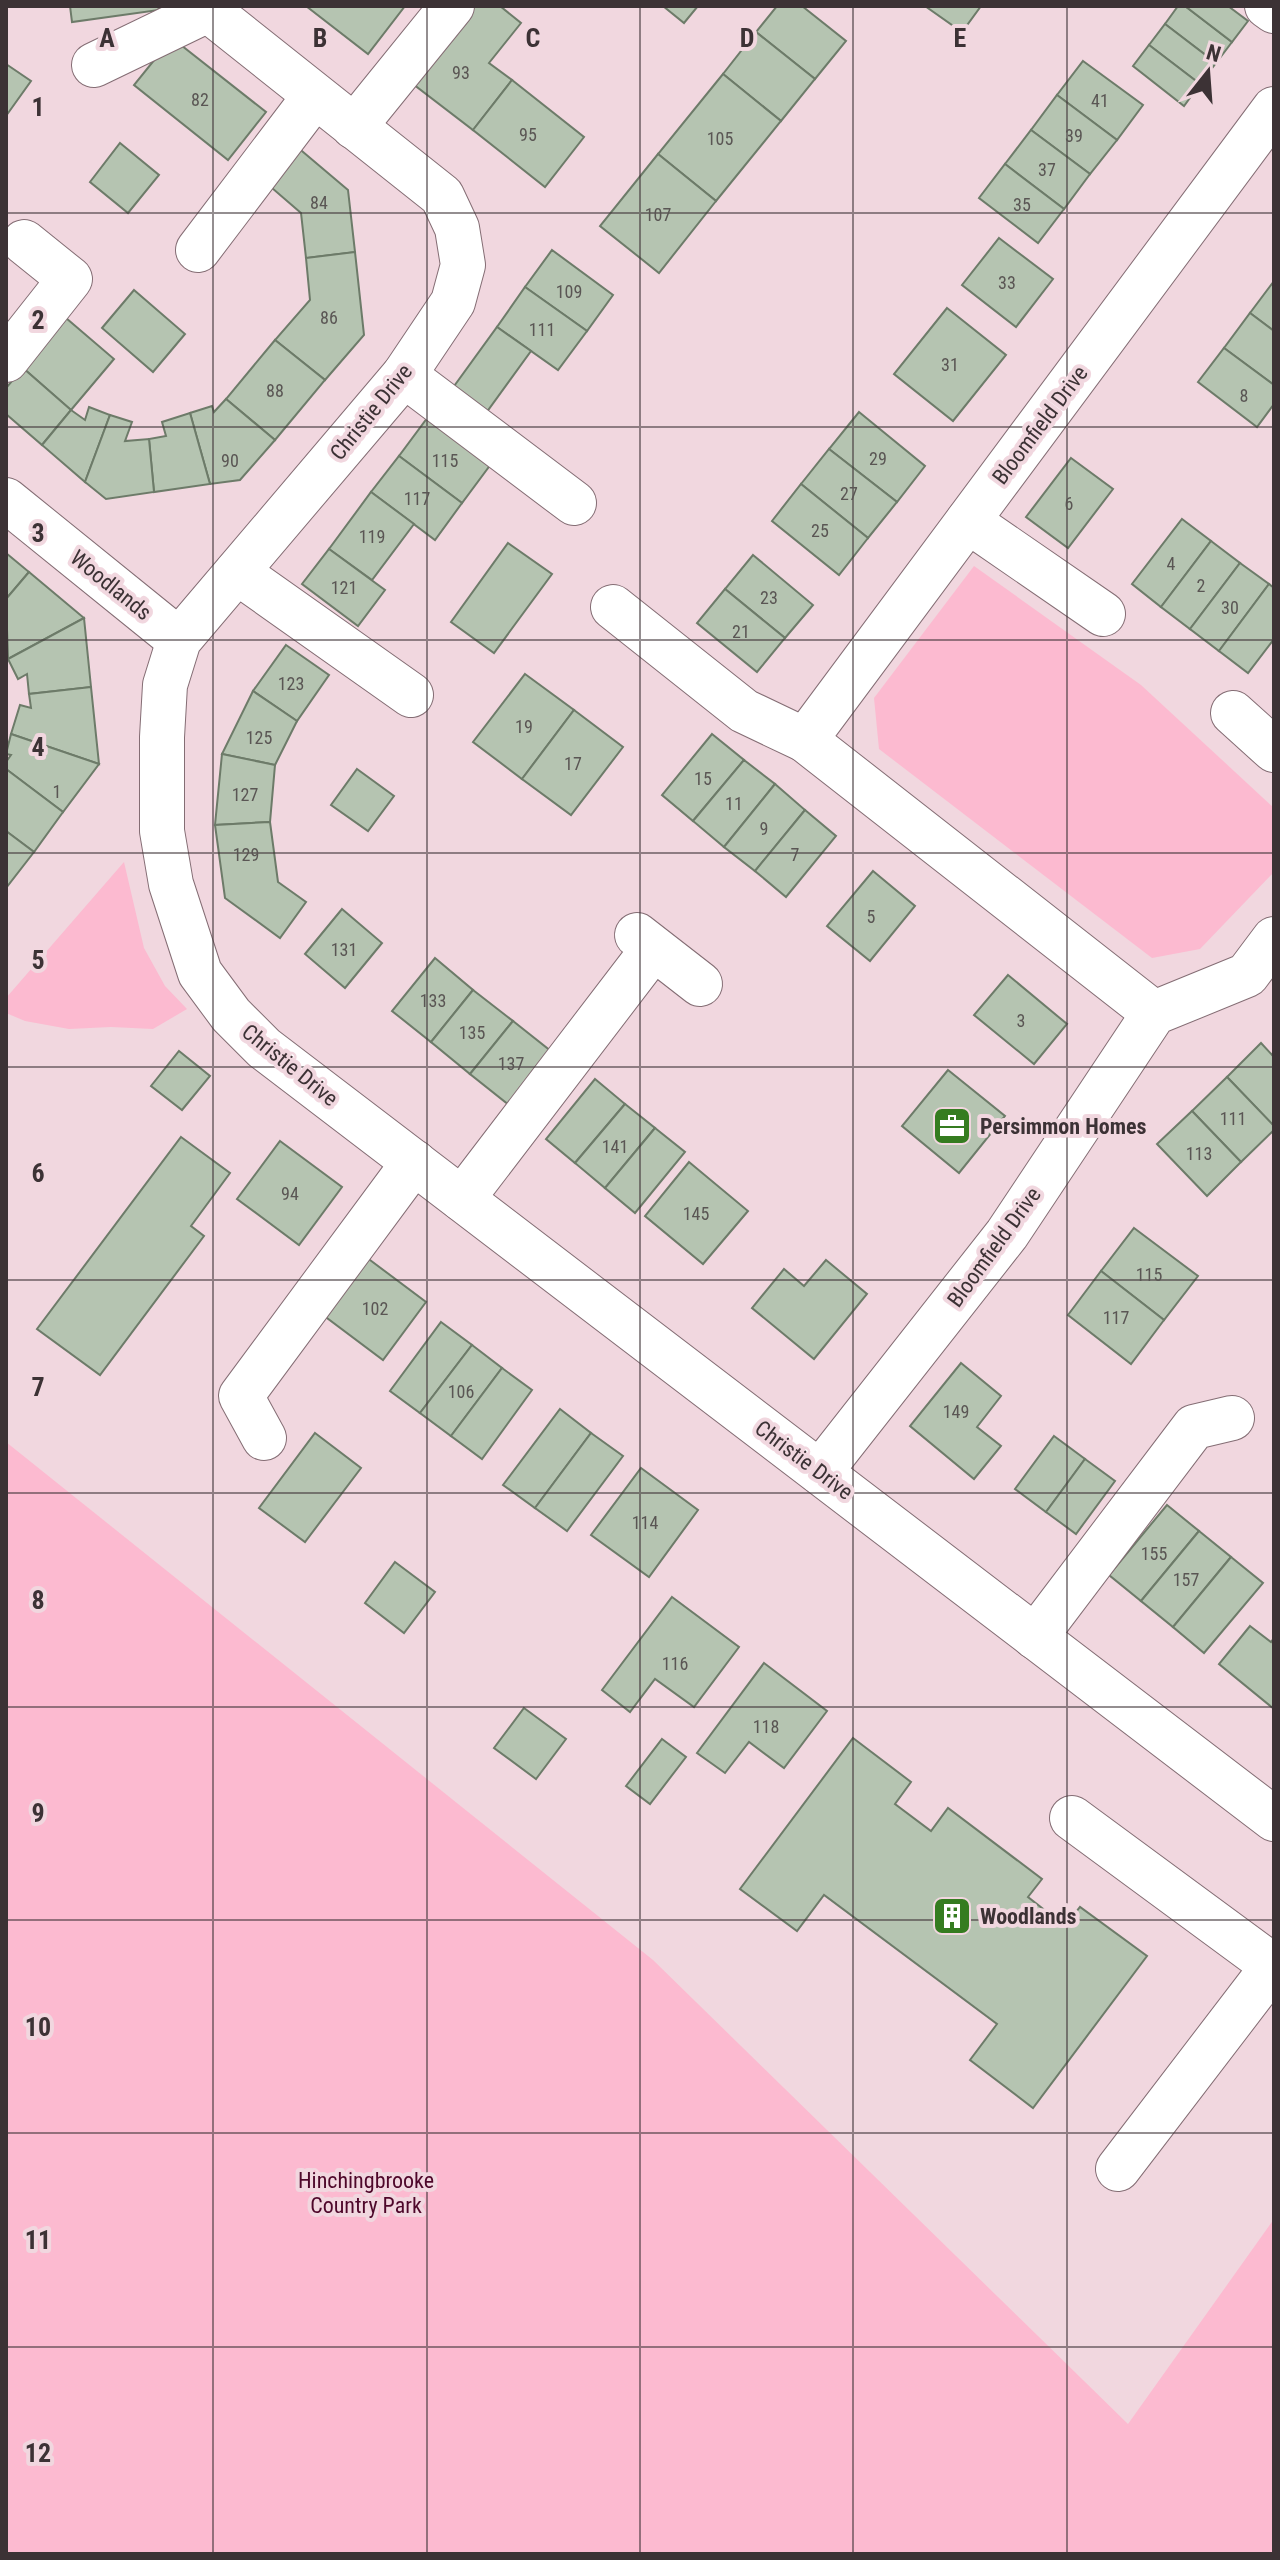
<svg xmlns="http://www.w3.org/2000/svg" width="1280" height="2560" viewBox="0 0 1280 2560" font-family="'Roboto Condensed',sans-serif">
	<rect width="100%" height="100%" fill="#f1d7df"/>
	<g fill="#fcbad0">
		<polygon points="974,566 1141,685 1274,808 1274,872 1200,949 1152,958 879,749 874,698"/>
		<polygon points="124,862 144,948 165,986 187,1009 153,1029 111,1027 69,1029 25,1021 6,1013 6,998"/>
		<polygon points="6,1442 653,1960 1128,2424 1274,2219 1274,2554 6,2554"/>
	</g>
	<g fill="#b5c4b1" stroke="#6d7b69" stroke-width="2">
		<polygon points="70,6 158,6 159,10 72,22"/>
		<polygon points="306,6 405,6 368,54"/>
		<polygon points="473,6 500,6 521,23 489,63 512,80 473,130 413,84"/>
		<polygon points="663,6 698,6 684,23"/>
		<polygon points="777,6 802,6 846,41 815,79 756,32"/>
		<polygon points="925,6 981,6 962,32"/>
		<polygon points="1178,6 1185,6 1232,42 1216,63 1165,24"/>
		<polygon points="1185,6 1228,6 1248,21 1232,42"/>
		<polygon points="1165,24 1216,63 1200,84 1149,45"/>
		<polygon points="756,32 815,79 781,121 723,74"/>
		<polygon points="172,38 266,112 228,160 134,85"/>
		<polygon points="1149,45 1200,84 1184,106 1133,66"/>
		<polygon points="1083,61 1143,105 1117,140 1057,95"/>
		<polygon points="6,64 31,81 6,116"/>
		<polygon points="723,74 781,121 716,201 658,154"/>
		<polygon points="512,80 584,137 545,187 473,130"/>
		<polygon points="1057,95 1117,140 1090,174 1031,130"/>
		<polygon points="1031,130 1090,174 1064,209 1005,164"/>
		<polygon points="120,143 159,175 128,213 90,182"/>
		<polygon points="296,146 348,190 355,252 306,258 301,213 265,182"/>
		<polygon points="658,154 716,201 659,273 600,226"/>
		<polygon points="1005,164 1064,209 1038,243 979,198"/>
		<polygon points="999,238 1053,279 1016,327 962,285"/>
		<polygon points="552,250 613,295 587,331 525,287"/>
		<polygon points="355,252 364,335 325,380 275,340 310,300 306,258"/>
		<polygon points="1274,281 1274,331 1250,313"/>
		<polygon points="525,287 587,331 558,370 497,327"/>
		<polygon points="134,290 185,334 153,372 102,328"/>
		<polygon points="947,308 1006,355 953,421 894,374"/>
		<polygon points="1250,313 1274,331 1274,385 1224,348"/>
		<polygon points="66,318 114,359 71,410 23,368"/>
		<polygon points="497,327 531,351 486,413 452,389"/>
		<polygon points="275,340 325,380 275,440 226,399"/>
		<polygon points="1224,348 1274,385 1274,404 1257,427 1198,382"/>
		<polygon points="23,368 71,410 42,445 6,414 6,388"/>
		<polygon points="226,399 275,440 240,480 210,484 190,413 212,406 214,412"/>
		<polygon points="89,407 110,415 85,482 42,445 71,410 85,420"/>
		<polygon points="859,412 925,466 897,502 829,449"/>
		<polygon points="190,413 210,484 154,492 149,439 166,436 162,422"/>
		<polygon points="110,415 132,422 125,441 149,439 154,492 106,499 85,482"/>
		<polygon points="428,417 491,464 462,503 399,456"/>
		<polygon points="829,449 897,502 868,538 801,484"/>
		<polygon points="399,456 462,503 435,540 371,492"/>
		<polygon points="1071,458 1113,489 1068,548 1026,517"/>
		<polygon points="801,484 868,538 839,575 772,521"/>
		<polygon points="371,492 414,524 372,580 329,549"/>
		<polygon points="1182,519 1211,541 1161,607 1132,584"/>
		<polygon points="1211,541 1240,563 1190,629 1161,607"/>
		<polygon points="508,543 552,574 494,653 451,622"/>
		<polygon points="329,549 385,590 358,626 302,584"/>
		<polygon points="6,553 29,572 6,599"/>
		<polygon points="753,555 813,605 785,638 725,589"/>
		<polygon points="1240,563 1269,584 1219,651 1190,629"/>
		<polygon points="29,572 84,618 8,659 6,599"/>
		<polygon points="1269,584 1274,588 1274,639 1248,673 1219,651"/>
		<polygon points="725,589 785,638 757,672 697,623"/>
		<polygon points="84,618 91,687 29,694 27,674 18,679 8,659"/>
		<polygon points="286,645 329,675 297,721 253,691"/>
		<polygon points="525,674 574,710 522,779 473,742"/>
		<polygon points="91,687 99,764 11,734 20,705 31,708 29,694"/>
		<polygon points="253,691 297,721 275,765 222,754"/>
		<polygon points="574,710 623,747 571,815 522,779"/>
		<polygon points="11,734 99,764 63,812 6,769 6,762 11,755 6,754"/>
		<polygon points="712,734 744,760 693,821 662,795"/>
		<polygon points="222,754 275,765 270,822 215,825"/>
		<polygon points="744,760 775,784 724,847 693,821"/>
		<polygon points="6,769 63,812 34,852 6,831"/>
		<polygon points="357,769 394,796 368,831 331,805"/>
		<polygon points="775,784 805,810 755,871 724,847"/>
		<polygon points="805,810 836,836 786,897 755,871"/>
		<polygon points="270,822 278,882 306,902 280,938 225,898 215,825"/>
		<polygon points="6,831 34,852 6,888"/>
		<polygon points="873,871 915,906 870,961 827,926"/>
		<polygon points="342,909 382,943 345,988 305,954"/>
		<polygon points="435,958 473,990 431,1042 392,1011"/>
		<polygon points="1008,975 1067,1024 1034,1064 974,1015"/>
		<polygon points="473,990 513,1021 470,1074 431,1042"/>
		<polygon points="513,1021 552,1052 509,1105 470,1074"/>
		<polygon points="1261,1043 1274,1057 1274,1126 1227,1077"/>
		<polygon points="179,1051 210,1076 182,1110 151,1086"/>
		<polygon points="948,1070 1005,1116 959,1173 902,1126"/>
		<polygon points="1227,1077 1274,1126 1274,1130 1241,1162 1192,1111"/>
		<polygon points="595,1079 625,1104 575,1163 546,1139"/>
		<polygon points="625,1104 655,1128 605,1188 575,1163"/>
		<polygon points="1192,1111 1241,1162 1207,1196 1157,1144"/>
		<polygon points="655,1128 685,1152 635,1213 605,1188"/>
		<polygon points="181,1137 230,1173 191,1226 204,1236 100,1375 37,1329"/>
		<polygon points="280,1141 342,1187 299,1245 237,1199"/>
		<polygon points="689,1162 748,1211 703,1264 645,1216"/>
		<polygon points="1134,1228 1198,1276 1164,1320 1101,1271"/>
		<polygon points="366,1257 426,1302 383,1360 323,1315"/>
		<polygon points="826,1260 867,1294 814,1359 752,1308 784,1269 804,1286"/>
		<polygon points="1101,1271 1164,1320 1131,1364 1068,1315"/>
		<polygon points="441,1322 472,1345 420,1413 390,1391"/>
		<polygon points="472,1345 502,1368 451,1436 420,1413"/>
		<polygon points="961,1363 1001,1396 977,1427 1001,1446 974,1479 910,1426"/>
		<polygon points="502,1368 532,1390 482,1459 451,1436"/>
		<polygon points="560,1409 591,1433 535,1508 503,1485"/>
		<polygon points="315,1433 361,1468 305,1542 259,1508"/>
		<polygon points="591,1433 623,1456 567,1531 535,1508"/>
		<polygon points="1054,1436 1085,1459 1046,1512 1015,1489"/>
		<polygon points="1085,1459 1115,1481 1076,1534 1046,1512"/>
		<polygon points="641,1468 698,1510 649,1577 591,1535"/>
		<polygon points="1167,1505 1199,1531 1141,1601 1109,1575"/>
		<polygon points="1199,1531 1231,1557 1173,1627 1141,1601"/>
		<polygon points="1231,1557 1263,1583 1204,1653 1173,1627"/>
		<polygon points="395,1562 435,1592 404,1633 365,1603"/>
		<polygon points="672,1597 739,1647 694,1707 655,1679 630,1712 602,1690"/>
		<polygon points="1250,1626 1271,1642 1274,1638 1274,1709 1219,1664"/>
		<polygon points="764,1663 827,1711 784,1768 749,1742 725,1773 697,1753"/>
		<polygon points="524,1708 566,1739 536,1779 494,1748"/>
		<polygon points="853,1738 911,1782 895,1804 931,1831 948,1808 1042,1879 1028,1897 1065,1926 1080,1907 1147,1956 1033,2108 970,2060 997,2024 824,1895 797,1931 740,1889"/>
		<polygon points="662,1739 686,1757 650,1804 626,1786"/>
	</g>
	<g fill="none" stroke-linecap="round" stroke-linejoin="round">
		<defs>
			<g id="minor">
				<polyline points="206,6 208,10 442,196 457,228 463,265 453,302 404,375 179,640 165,685 162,737 162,831 171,884 200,973 231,1015 264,1048 1274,1819"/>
				<polyline points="1267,6 1274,11"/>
				<polyline points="94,65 208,10"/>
				<polyline points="354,127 452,6"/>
				<polyline points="198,250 314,97"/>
				<polyline points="6,360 70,279 24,242"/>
				<polyline points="404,375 574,503"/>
				<polyline points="6,500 179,640"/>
				<polyline points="968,521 1103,614"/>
				<polyline points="237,572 411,695"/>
				<polyline points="613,607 744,711 805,740"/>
				<polyline points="1233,713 1274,750"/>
				<polyline points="637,935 700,984"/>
				<polyline points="1154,1013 805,740 1274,109"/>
				<polyline points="462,1199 653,949"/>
				<polyline points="264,1438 241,1396 414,1162"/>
				<polyline points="820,1472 1007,1234 1154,1013 1247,975 1274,939"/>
				<polyline points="1035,1637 1194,1427 1232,1418"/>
				<polyline points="1072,1818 1273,1966"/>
				<polyline points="1118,2169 1274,1965"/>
			</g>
		</defs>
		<use href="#minor" stroke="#846d74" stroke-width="46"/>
		<use href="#minor" stroke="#fff" stroke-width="44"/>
	</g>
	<path fill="none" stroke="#3c3235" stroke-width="2" stroke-opacity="0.55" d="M213 6V2554M427 6V2554M640 6V2554M853 6V2554M1067 6V2554M6 213H1274M6 427H1274M6 640H1274M6 853H1274M6 1067H1274M6 1280H1274M6 1493H1274M6 1707H1274M6 1920H1274M6 2133H1274M6 2347H1274"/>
	<defs>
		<symbol id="office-square" viewBox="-11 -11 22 22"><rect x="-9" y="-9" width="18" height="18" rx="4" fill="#357c20" stroke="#f1d7df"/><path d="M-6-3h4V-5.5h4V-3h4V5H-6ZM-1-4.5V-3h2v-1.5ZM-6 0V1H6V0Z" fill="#fff"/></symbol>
		<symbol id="building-square" viewBox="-11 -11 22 22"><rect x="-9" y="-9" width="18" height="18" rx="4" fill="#357c20" stroke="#f1d7df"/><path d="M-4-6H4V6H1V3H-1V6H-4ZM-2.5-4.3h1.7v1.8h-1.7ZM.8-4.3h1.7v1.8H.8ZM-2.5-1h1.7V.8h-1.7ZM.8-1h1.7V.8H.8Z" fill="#fff"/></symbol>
	</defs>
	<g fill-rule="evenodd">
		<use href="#office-square" x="930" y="1104" width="44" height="44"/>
		<use href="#building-square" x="930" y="1894" width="44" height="44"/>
	</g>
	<g text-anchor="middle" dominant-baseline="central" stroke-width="8" stroke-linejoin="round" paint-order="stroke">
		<g font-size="18" fill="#5a5654">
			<text x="461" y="72">93</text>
			<text x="200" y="99">82</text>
			<text x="1100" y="100">41</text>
			<text x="528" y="134">95</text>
			<text x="1074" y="135">39</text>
			<text x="720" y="138">105</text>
			<text x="1047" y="169">37</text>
			<text x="319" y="202">84</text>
			<text x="1022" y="204">35</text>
			<text x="658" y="214">107</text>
			<text x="1007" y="282">33</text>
			<text x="569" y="291">109</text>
			<text x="329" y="317">86</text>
			<text x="542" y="329">111</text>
			<text x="950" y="364">31</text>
			<text x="275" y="390">88</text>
			<text x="1244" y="395">8</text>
			<text x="878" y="458">29</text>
			<text x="230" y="460">90</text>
			<text x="445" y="460">115</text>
			<text x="849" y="493">27</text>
			<text x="417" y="498">117</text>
			<text x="1069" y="503">6</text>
			<text x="820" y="530">25</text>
			<text x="372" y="536">119</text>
			<text x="1171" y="563">4</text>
			<text x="1201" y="585">2</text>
			<text x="344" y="587">121</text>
			<text x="769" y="597">23</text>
			<text x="1230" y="607">30</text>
			<text x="741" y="631">21</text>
			<text x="291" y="683">123</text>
			<text x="524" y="726">19</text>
			<text x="259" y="737">125</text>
			<text x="573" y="763">17</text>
			<text x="703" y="778">15</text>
			<text x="57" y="791">1</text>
			<text x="245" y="794">127</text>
			<text x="734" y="803">11</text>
			<text x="764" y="828">9</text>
			<text x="246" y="854">129</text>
			<text x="795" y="854">7</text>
			<text x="871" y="916">5</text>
			<text x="344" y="949">131</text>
			<text x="433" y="1000">133</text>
			<text x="1021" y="1020">3</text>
			<text x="472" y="1032">135</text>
			<text x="511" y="1063">137</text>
			<text x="1233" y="1118">111</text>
			<text x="615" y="1146">141</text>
			<text x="1199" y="1153">113</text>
			<text x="290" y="1193">94</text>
			<text x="696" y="1213">145</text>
			<text x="1149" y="1274">115</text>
			<text x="375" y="1308">102</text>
			<text x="1116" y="1317">117</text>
			<text x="461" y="1391">106</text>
			<text x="956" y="1411">149</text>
			<text x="645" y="1522">114</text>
			<text x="1154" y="1553">155</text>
			<text x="1186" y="1579">157</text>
			<text x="675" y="1663">116</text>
			<text x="766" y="1726">118</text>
		</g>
		<g font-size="22" fill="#3c3235" stroke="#f1d7df">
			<text transform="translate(371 412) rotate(-51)">Christie Drive</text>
			<text transform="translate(1040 425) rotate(-53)">Bloomfield Drive</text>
			<text transform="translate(111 585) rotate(39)">Woodlands</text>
			<text transform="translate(290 1065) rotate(39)">Christie Drive</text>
			<text transform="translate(994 1247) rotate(-54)">Bloomfield Drive</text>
			<text transform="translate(804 1460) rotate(37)">Christie Drive</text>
		</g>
		<g font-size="22" font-weight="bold" fill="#3c3235" stroke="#f1d7df" text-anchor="start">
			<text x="980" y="1126">Persimmon Homes</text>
			<text x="980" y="1916">Woodlands</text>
		</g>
		<g font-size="22" fill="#4e072a" stroke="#f1d7df">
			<text x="366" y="2180">Hinchingbrooke<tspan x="366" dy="25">Country Park</tspan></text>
		</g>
	</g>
	<g font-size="26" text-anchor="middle" font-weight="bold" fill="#3c3235" stroke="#f1d7df" stroke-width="8" stroke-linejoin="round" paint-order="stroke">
		<text x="107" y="47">A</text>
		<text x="320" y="47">B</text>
		<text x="533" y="47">C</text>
		<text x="747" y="47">D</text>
		<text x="960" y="47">E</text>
		<text x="38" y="116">1</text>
		<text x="38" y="329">2</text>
		<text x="38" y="542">3</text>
		<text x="38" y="756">4</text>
		<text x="38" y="969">5</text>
		<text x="38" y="1182">6</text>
		<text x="38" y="1396">7</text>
		<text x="38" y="1609">8</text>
		<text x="38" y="1822">9</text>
		<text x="38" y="2036">10</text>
		<text x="38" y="2249">11</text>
		<text x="38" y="2462">12</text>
	</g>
	<rect width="1280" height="2560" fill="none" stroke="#3c3235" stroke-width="16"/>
	<g transform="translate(1208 72) rotate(17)" stroke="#f1d7df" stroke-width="6" paint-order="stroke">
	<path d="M0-6L14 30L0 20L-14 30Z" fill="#3c3235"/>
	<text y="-12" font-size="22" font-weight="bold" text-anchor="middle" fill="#3c3235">N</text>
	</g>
</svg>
